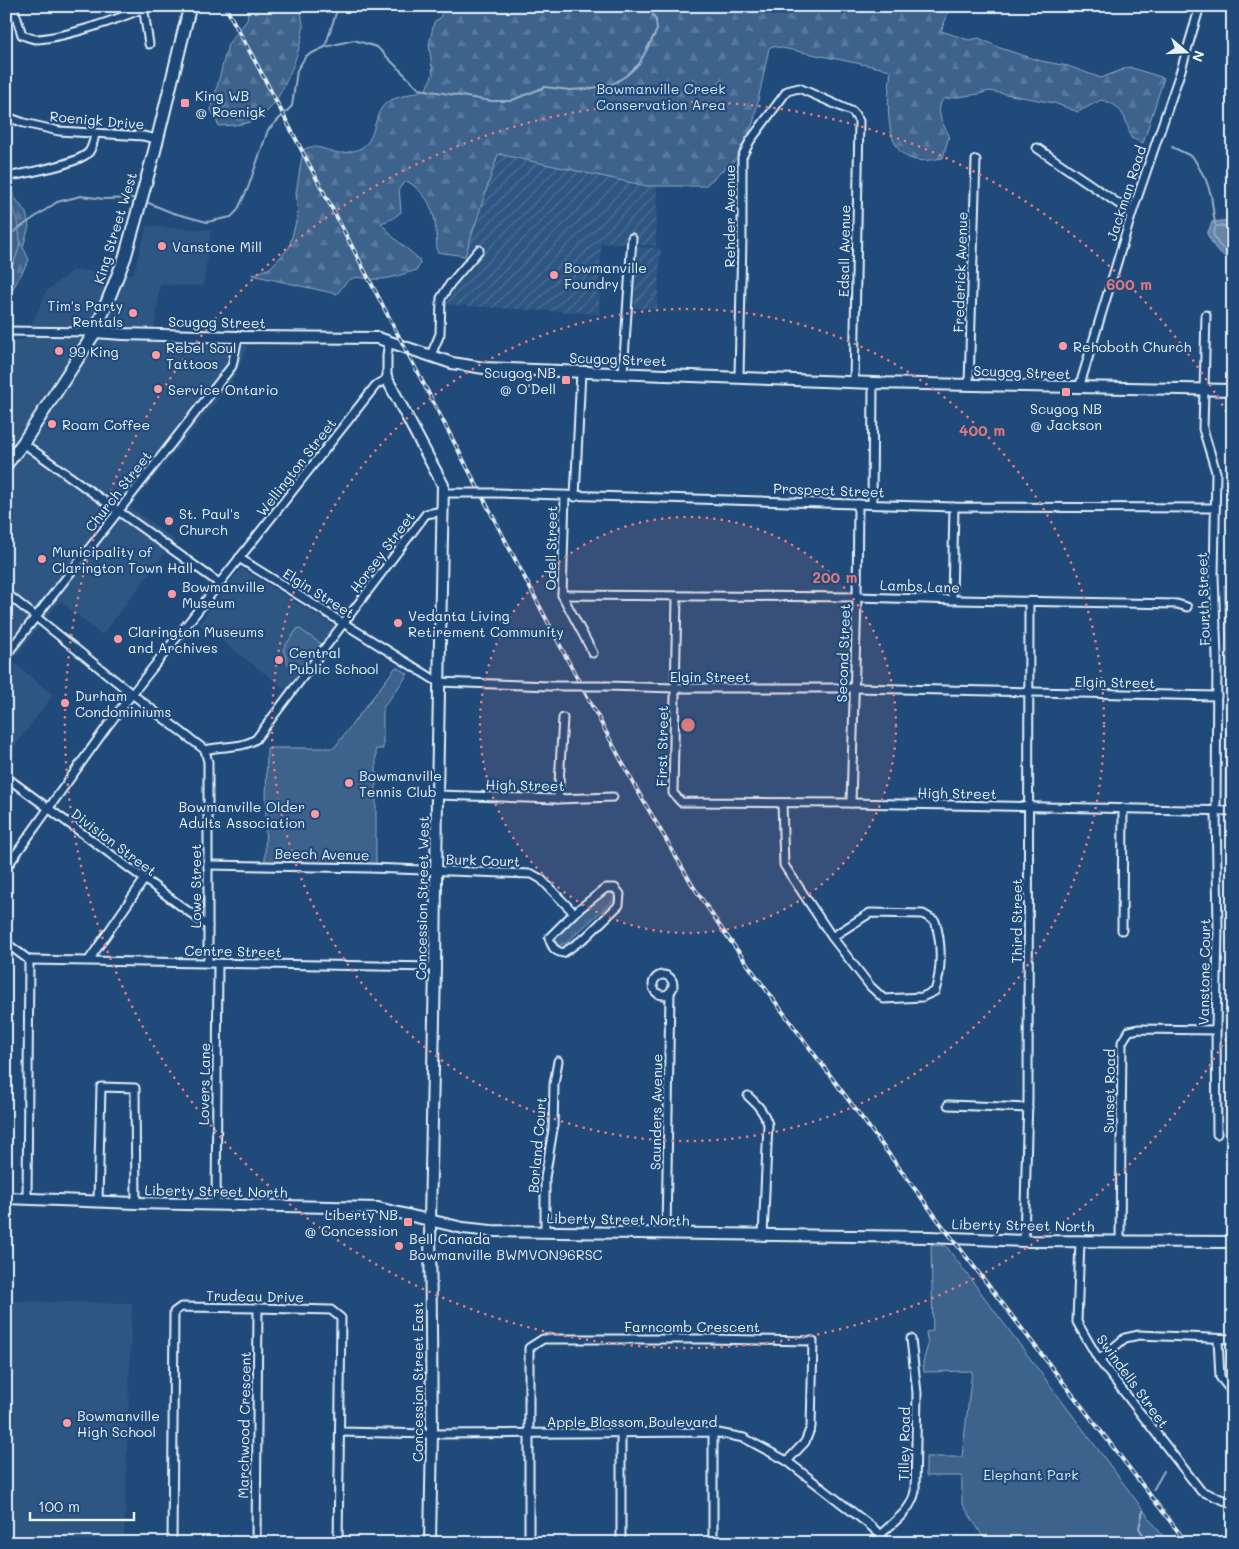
<svg xmlns="http://www.w3.org/2000/svg" width="1239" height="1549" viewBox="0 0 1239 1549" font-family="Mali,sans-serif">
	<defs>
		<pattern id="industrial-furrows" width="10" height="10" patternUnits="userSpaceOnUse" patternTransform="scale(1.25)"><rect width="10" height="10" fill="#2e5683"/><path d="M-1 1l2-2M0 10L10 0M9 11l2-2" fill="none" stroke="#4c6f95"/></pattern>
		<pattern id="grass-tufts" width="24" height="20" patternUnits="userSpaceOnUse" patternTransform="scale(1.25)"><rect width="24" height="20" fill="#3c628c"/><path d="M3 7l-1-3M5 7V3M7 7l1-3M15 17l-1-3M17 17v-4M19 17l1-3" fill="none" stroke="#58799d"/></pattern>
		<pattern id="forest-firs" width="22" height="20" patternUnits="userSpaceOnUse" patternTransform="scale(1.25)"><rect width="22" height="20" fill="#3c628c"/><path d="M5 1l3.5 6h-7zM16 11l3.5 6h-7z" fill="#58799d"/></pattern>
	</defs>
	<rect width="100%" height="100%" fill="#1f4a7a"/>
	<filter id="ink" filterUnits="userSpaceOnUse"><feTurbulence type="fractalNoise" baseFrequency=".02" numOctaves="2"/><feDisplacementMap in="SourceGraphic" scale="10" xChannelSelector="R" yChannelSelector="G"/><feConvolveMatrix kernelMatrix="1 2 1 2 8 2 1 2 1" color-interpolation-filters="sRGB"/></filter>
	<g filter="url(#ink)">
		<g fill="#2e5683">
			<polygon points="147,226 211,230 203,286 160,285 153,341 248,346 232,382 130,507 175,540 102,635 60,601 12,661 53,695 6,758 6,341 26,339 46,291 73,270 133,274"/>
			<polygon points="241,568 337,628 289,692 199,624"/>
			<polygon points="6,1301 132,1303 124,1543 6,1543"/>
		</g>
		<g fill="url(#industrial-furrows)">
			<polygon points="498,154 647,186 657,186 656,246 601,243 599,314 447,305 454,272 465,256"/>
			<polygon points="637,247 661,248 657,309 634,308"/>
		</g>
		<polygon fill="url(#grass-tufts)" stroke="#92aac2" points="606,893 611,893 614,895 614,900 566,943 558,946 554,942 554,937"/>
		<g fill="url(#forest-firs)" stroke="#92aac2">
			<path d="M249 6H303C299 13 304 21 303 29 301 51 281 102 263 115 251 125 234 125 219 126L211 110 228 44 247 20Z"/>
			<path d="M444 6H951L941 31 969 40 979 38 1000 48 1041 61 1068 66 1101 78 1129 67 1164 78 1143 143 1131 138C1126 119 1123 105 1101 100L1078 112 1054 103 989 91 979 94 943 99C935 112 942 122 949 135L943 158C935 159 923 162 916 160 881 154 888 95 891 70L772 46 769 48 754 120 745 145 738 157 705 186H647L498 154 465 256 437 252C436 222 436 199 407 181L399 188 401 212 392 219 381 223 394 238 419 259 420 263 417 270C406 273 393 278 382 279 357 281 355 268 337 294L252 275 270 268 289 248 298 214 296 193 303 150C314 142 328 152 340 153 345 153 355 151 359 149 377 142 372 115 386 103 394 97 416 93 426 89L433 74 429 45 434 22 440 18Z"/>
			<polygon points="6,186 12,189 16,199 26,213 29,226 23,247 29,260 11,292 6,296"/>
		</g>
		<g fill="#3c628c" stroke="#92aac2">
			<path d="M6 198C14 204 20 230 20 240 19 253 12 267 6 278Z"/>
			<polygon points="1224,585 1233,585 1233,802 1229,802 1229,798 1225,797 1227,647"/>
			<polygon points="298,628 323,645 302,672 288,664 283,649"/>
			<polygon points="396,667 408,674 383,708 383,749 376,749 376,864 265,862 267,748 334,748"/>
			<polygon points="931,1245 946,1246 1168,1543 987,1543 962,1503 962,1476 926,1476 926,1457 962,1457 972,1371 924,1372 923,1362 928,1345 926,1332 933,1331"/>
		</g>
		<polygon fill="#6685a7" stroke="#9ab0c7" points="1229,220 1233,223 1233,264 1215,248 1207,234 1212,222"/>
		<g fill="none" stroke-linecap="round" stroke-linejoin="round">
			<polyline stroke="#b4c6d8" stroke-width="1" points="1233,226 1216,226 1213,234 1219,245 1233,257"/>
			<g stroke="#9ab0c7" stroke-width="2">
				<polyline points="325,47 337,10 336,6"/>
				<polyline points="1172,147 1193,157 1206,180 1211,195 1215,224"/>
				<polyline points="146,202 173,213 207,222 231,217 237,211 248,188 268,130 292,106 297,70 306,56 325,47 354,40 377,47 419,89 491,101 510,101 545,87 570,90 587,89 613,84 627,75 639,64 657,30 656,20 648,6"/>
				<polyline points="6,237 57,202 81,196 104,199 137,198"/>
				<polyline points="1153,1490 1164,1471"/>
				<polyline points="1143,1511 1139,1528 1148,1543"/>
			</g>
			<defs>
				<g id="street">
					<path d="M13 6 22 35C26 36 32 39 37 39 67 37 116 20 144 8"/>
					<polyline points="143,6 149,44"/>
					<polyline points="6,115 10,118 24,123 59,131 143,136 157,139"/>
					<polyline points="1037,148 1132,213"/>
					<path d="M6 177C25 173 77 165 89 152 93 146 94 140 95 133"/>
					<polyline points="1206,315 1203,429 1216,472 1214,576 1217,657 1216,811 1218,928 1216,1030 1217,1134"/>
					<polyline points="6,331 95,332"/>
					<polyline points="431,355 440,334 441,298 450,284 479,250"/>
					<polyline points="623,373 632,238"/>
					<polyline points="739,377 742,238 742,157 750,141 787,91 799,88 853,112 859,121 854,382"/>
					<polyline points="969,384 976,160"/>
					<polyline points="1079,388 1132,213 1181,70 1200,6"/>
					<polyline points="23,443 219,583"/>
					<polyline points="443,493 459,493"/>
					<polyline points="497,493 954,507 1215,508"/>
					<polyline points="565,496 562,595 593,653"/>
					<polyline points="575,497 581,372"/>
					<polyline points="872,504 873,383"/>
					<polyline points="239,558 438,682 550,686"/>
					<polyline points="6,593 132,694 205,750"/>
					<polyline points="562,595 857,597 958,600 1177,604 1187,607"/>
					<polyline points="677,597 673,793 681,802 851,803 1233,811"/>
					<polyline points="952,600 954,507"/>
					<polyline points="6,655 232,366 238,337"/>
					<polyline points="607,686 675,688 855,688 1217,696"/>
					<path d="M205 750C222 745 242 749 256 739L426 514 443 511"/>
					<polyline points="205,750 208,762 208,963"/>
					<polyline points="6,777 208,926"/>
					<polyline points="437,795 558,799 613,797"/>
					<polyline points="558,799 563,718"/>
					<path d="M782 803 784 865 832 937 870 986 884 999 922 997 935 991C942 970 942 942 935 921L923 914 870 913 832 937"/>
					<polyline points="851,803 857,597 858,504"/>
					<polyline points="208,865 370,868 532,874 541,879 574,913"/>
					<polyline points="6,868 106,728 136,689 376,385 387,379 387,356 389,341"/>
					<path d="M606 888H615L620 894 619 905 586 937 563 953C554 951 552 947 549 938L574 913Z"/>
					<polyline points="1122,930 1123,808"/>
					<polyline points="6,943 29,960"/>
					<polyline points="29,960 435,967"/>
					<polyline points="89,960 144,880"/>
					<circle cx="663" cy="985" r="10"/>
					<path d="M748 1096C758 1105 764 1112 768 1124L763 1236"/>
					<polyline points="948,1105 1028,1108"/>
					<polyline points="27,1199 29,960"/>
					<polyline points="98,1201 101,1087 135,1088 136,1203"/>
					<polyline points="216,1205 218,964"/>
					<polyline points="545,1232 545,1178 553,1129 554,1084 558,1061"/>
					<polyline points="666,1233 670,992"/>
					<polyline points="1024,1241 1028,1098 1029,602"/>
					<polyline points="1080,1241 1077,1322 1099,1360 1201,1491 1233,1504"/>
					<polyline points="1120,1241 1122,1042 1129,1031 1139,1029 1216,1030"/>
					<polyline points="1218,1339 1220,1377 1233,1393"/>
					<polyline points="1099,1360 1125,1338 1139,1335 1233,1339"/>
					<polyline points="340,1432 432,1434 713,1432 744,1438 787,1461 872,1527 880,1535 885,1543"/>
					<polyline points="621,1433 621,1543"/>
					<path d="M880 1535C894 1521 911 1512 915 1491L917 1393 911 1339"/>
					<polyline points="172,1543 174,1312 181,1307 258,1308 331,1310 341,1318 338,1543"/>
					<polyline points="256,1543 258,1308"/>
					<polyline points="529,1543 529,1348 543,1339 710,1339 813,1341 811,1427 805,1442 787,1461"/>
					<polyline points="713,1543 713,1432"/>
				</g>
				<g id="secondary">
					<polyline points="95,332 123,334 238,337 378,338 452,363 484,368 873,383 1233,390"/>
					<polyline points="387,379 443,485 437,795 435,967 430,1221 432,1434 430,1543"/>
					<polyline points="6,1198 136,1203 378,1208 463,1228 491,1231 929,1237 1024,1241 1233,1242"/>
				</g>
				<polyline id="primary" points="6,465 23,443 95,332 112,290 125,257 154,153 190,6"/>
			</defs>
			<use href="#street" stroke="#e8f1f8" stroke-width="11"/>
			<use href="#secondary" stroke="#e8f1f8" stroke-width="14"/>
			<use href="#primary" stroke="#e8f1f8" stroke-width="15"/>
			<use href="#street" stroke="#1f4a7a" stroke-width="7"/>
			<use href="#secondary" stroke="#1f4a7a" stroke-width="10"/>
			<use href="#primary" stroke="#1f4a7a" stroke-width="11"/>
			<defs>
				<polyline id="rail" points="225,6 262,74 575,674 636,788 693,886 724,932 759,980 938,1220 1187,1543"/>
			</defs>
			<use href="#rail" stroke="#e8f1f8" stroke-width="4"/>
			<use href="#rail" stroke="#1f4a7a" stroke-width="2" stroke-dasharray="5.5" stroke-linecap="butt"/>
			<defs>
				<g id="street-bridge">
					<polyline points="459,493 497,493"/>
					<polyline points="550,686 607,686"/>
				</g>
			</defs>
			<use href="#street-bridge" stroke="#e8f1f8" stroke-width="11" stroke-linecap="butt"/>
			<use href="#street-bridge" stroke="#1f4a7a" stroke-width="7"/>
		</g>
	</g>
	<circle cx="688" cy="725" r="208" fill="#dd787b" fill-opacity=".12"/>
	<g fill="none" stroke="#dd787b" stroke-width="2.5" stroke-dasharray="2.5 5">
		<circle cx="688" cy="725" r="208"/>
		<circle cx="688" cy="725" r="416"/>
		<path d="M1230 1032A623 623 0 1 1 1230 418"/>
	</g>
	<g fill="#ff9aa2" stroke="#1f4a7a" stroke-width="2">
		<rect x="180" y="98" width="10" height="10" rx="2.5"/>
		<circle cx="162" cy="246" r="5"/>
		<circle cx="554" cy="275" r="5"/>
		<circle cx="133" cy="313" r="5"/>
		<circle cx="1063" cy="346" r="5"/>
		<circle cx="59" cy="351" r="5"/>
		<circle cx="156" cy="355" r="5"/>
		<rect x="561" y="375" width="10" height="10" rx="2.5"/>
		<circle cx="158" cy="389" r="5"/>
		<rect x="1061" y="387" width="10" height="10" rx="2.5"/>
		<circle cx="52" cy="424" r="5"/>
		<circle cx="169" cy="521" r="5"/>
		<circle cx="42" cy="559" r="5"/>
		<circle cx="172" cy="594" r="5"/>
		<circle cx="398" cy="623" r="5"/>
		<circle cx="118" cy="639" r="5"/>
		<circle cx="279" cy="660" r="5"/>
		<circle cx="65" cy="703" r="5"/>
		<circle cx="349" cy="783" r="5"/>
		<circle cx="315" cy="814" r="5"/>
		<rect x="403" y="1217" width="10" height="10" rx="2.5"/>
		<circle cx="399" cy="1246" r="5"/>
		<circle cx="67" cy="1423" r="5"/>
	</g>
	<g text-anchor="middle" dominant-baseline="central" stroke-width="4.5" stroke-linejoin="round" paint-order="stroke">
		<g font-size="14" fill="#d7e3ed" stroke="#1f4a7a">
			<text x="661" y="88">Bowmanville Creek<tspan x="661" dy="16">Conservation Area</tspan></text>
			<text x="1031" y="1474">Elephant Park</text>
		</g>
		<g font-size="14" fill="#e8f1f8" stroke="#1f4a7a" text-anchor="start">
			<text x="195" y="95">King WB<tspan x="195" dy="16">@ Roenigk</tspan></text>
			<text x="172" y="246">Vanstone Mill</text>
			<text x="564" y="267">Bowmanville<tspan x="564" dy="16">Foundry</tspan></text>
			<text x="123" y="305" text-anchor="end">Tim's Party<tspan x="123" dy="16">Rentals</tspan></text>
			<text x="1073" y="346">Rehoboth Church</text>
			<text x="166" y="347">Rebel Soul<tspan x="166" dy="16">Tattoos</tspan></text>
			<text x="69" y="351">99 King</text>
			<text x="556" y="372" text-anchor="end">Scugog NB<tspan x="556" dy="16">@ O'Dell</tspan></text>
			<text x="168" y="389">Service Ontario</text>
			<text x="1066" y="408" text-anchor="middle">Scugog NB<tspan x="1066" dy="16">@ Jackson</tspan></text>
			<text x="62" y="424">Roam Coffee</text>
			<text x="179" y="513">St. Paul's<tspan x="179" dy="16">Church</tspan></text>
			<text x="52" y="551">Municipality of<tspan x="52" dy="16">Clarington Town Hall</tspan></text>
			<text x="182" y="586">Bowmanville<tspan x="182" dy="16">Museum</tspan></text>
			<text x="408" y="615">Vedanta Living<tspan x="408" dy="16">Retirement Community</tspan></text>
			<text x="128" y="631">Clarington Museums<tspan x="128" dy="16">and Archives</tspan></text>
			<text x="289" y="652">Central<tspan x="289" dy="16">Public School</tspan></text>
			<text x="75" y="695">Durham<tspan x="75" dy="16">Condominiums</tspan></text>
			<text x="359" y="775">Bowmanville<tspan x="359" dy="16">Tennis Club</tspan></text>
			<text x="305" y="806" text-anchor="end">Bowmanville Older<tspan x="305" dy="16">Adults Association</tspan></text>
			<text x="398" y="1214" text-anchor="end">Liberty NB<tspan x="398" dy="16">@ Concession</tspan></text>
			<text x="409" y="1238">Bell Canada<tspan x="409" dy="16">Bowmanville BWMVON96RSC</tspan></text>
			<text x="77" y="1415">Bowmanville<tspan x="77" dy="16">High School</tspan></text>
		</g>
		<g font-size="14" fill="#e8f1f8" stroke="#1f4a7a">
			<text transform="translate(97 120) rotate(5)">Roenigk Drive</text>
			<text transform="translate(1126 193) rotate(-72)">Jackman Road</text>
			<text transform="translate(729 216) rotate(-90)">Rehder Avenue</text>
			<text transform="translate(115 228) rotate(-73)">King Street West</text>
			<text transform="translate(844 251) rotate(-89)">Edsall Avenue</text>
			<text transform="translate(960 272) rotate(-88)">Frederick Avenue</text>
			<text transform="translate(217 322) rotate(1)">Scugog Street</text>
			<text transform="translate(618 359) rotate(2)">Scugog Street</text>
			<text transform="translate(1022 372) rotate(2)">Scugog Street</text>
			<text transform="translate(296 467) rotate(-52)">Wellington Street</text>
			<text transform="translate(829 490) rotate(2)">Prospect Street</text>
			<text transform="translate(118 491) rotate(-52)">Church Street</text>
			<text transform="translate(551 548) rotate(-89)">Odell Street</text>
			<text transform="translate(382 552) rotate(-53)">Horsey Street</text>
			<text transform="translate(920 586) rotate(2)">Lambs Lane</text>
			<text transform="translate(319 593) rotate(32)">Elgin Street</text>
			<text transform="translate(1203 599) rotate(-92)">Fourth Street</text>
			<text transform="translate(843 653) rotate(-88)">Second Street</text>
			<text x="710" y="676">Elgin Street</text>
			<text transform="translate(1115 682) rotate(1)">Elgin Street</text>
			<text transform="translate(662 746) rotate(-89)">First Street</text>
			<text transform="translate(525 785) rotate(1)">High Street</text>
			<text transform="translate(957 793) rotate(1)">High Street</text>
			<text transform="translate(114 842) rotate(37)">Division Street</text>
			<text transform="translate(322 854) rotate(1)">Beech Avenue</text>
			<text transform="translate(483 860) rotate(2)">Burk Court</text>
			<text transform="translate(195 886) rotate(-90)">Lowe Street</text>
			<text transform="translate(422 898) rotate(-89)">Concession Street West</text>
			<text transform="translate(1016 921) rotate(-90)">Third Street</text>
			<text transform="translate(233 951) rotate(1)">Centre Street</text>
			<text transform="translate(1204 972) rotate(-89)">Vanstone Court</text>
			<text transform="translate(204 1084) rotate(-89)">Lovers Lane</text>
			<text transform="translate(1109 1091) rotate(-89)">Sunset Road</text>
			<text transform="translate(656 1112) rotate(-89)">Saunders Avenue</text>
			<text transform="translate(537 1145) rotate(-85)">Borland Court</text>
			<text transform="translate(216 1191) rotate(1)">Liberty Street North</text>
			<text transform="translate(618 1219) rotate(1)">Liberty Street North</text>
			<text transform="translate(1023 1225) rotate(1)">Liberty Street North</text>
			<text transform="translate(255 1296) rotate(1)">Trudeau Drive</text>
			<text x="692" y="1326">Farncomb Crescent</text>
			<text transform="translate(1133 1381) rotate(54)">Swindells Street</text>
			<text transform="translate(417 1382) rotate(-90)">Concession Street East</text>
			<text x="632" y="1421">Apple Blossom Boulevard</text>
			<text transform="translate(244 1425) rotate(-89)">Marchwood Crescent</text>
			<text transform="translate(904 1444) rotate(-89)">Tilley Road</text>
		</g>
	</g>
	<circle cx="688" cy="725" r="8" fill="#dd787b" stroke="#1f4a7a" stroke-width="2.5"/>
	<g font-size="15" text-anchor="middle" font-weight="bold" fill="#dd787b" stroke="#1f4a7a" stroke-width="4.5" stroke-linejoin="round" paint-order="stroke">
		<text x="1129" y="290">600 m</text>
		<text x="982" y="436">400 m</text>
		<text x="835" y="583">200 m</text>
	</g>
	<rect width="1239" height="1549" fill="none" stroke="#1f4a7a" stroke-width="25"/>
	<rect x="12" y="12" width="1214" height="1524" fill="none" stroke="#e8f1f8" stroke-width="2" filter="url(#ink)"/>
	<g transform="translate(1186 52) rotate(109)" stroke="#1f4a7a" stroke-width="4" paint-order="stroke">
	<path d="M0-4L9 19L0 12L-9 19Z" fill="#e8f1f8"/>
	<text y="-8" font-size="14" font-weight="bold" text-anchor="middle" fill="#e8f1f8">N</text>
	</g>
	<path d="M30 1512v8h104v-8" fill="none" stroke="#e8f1f8" stroke-width="2.5"/>
	<text x="38" y="1512" font-size="15" fill="#e8f1f8" stroke="#1f4a7a" stroke-width="4" paint-order="stroke">100 m</text>
</svg>
